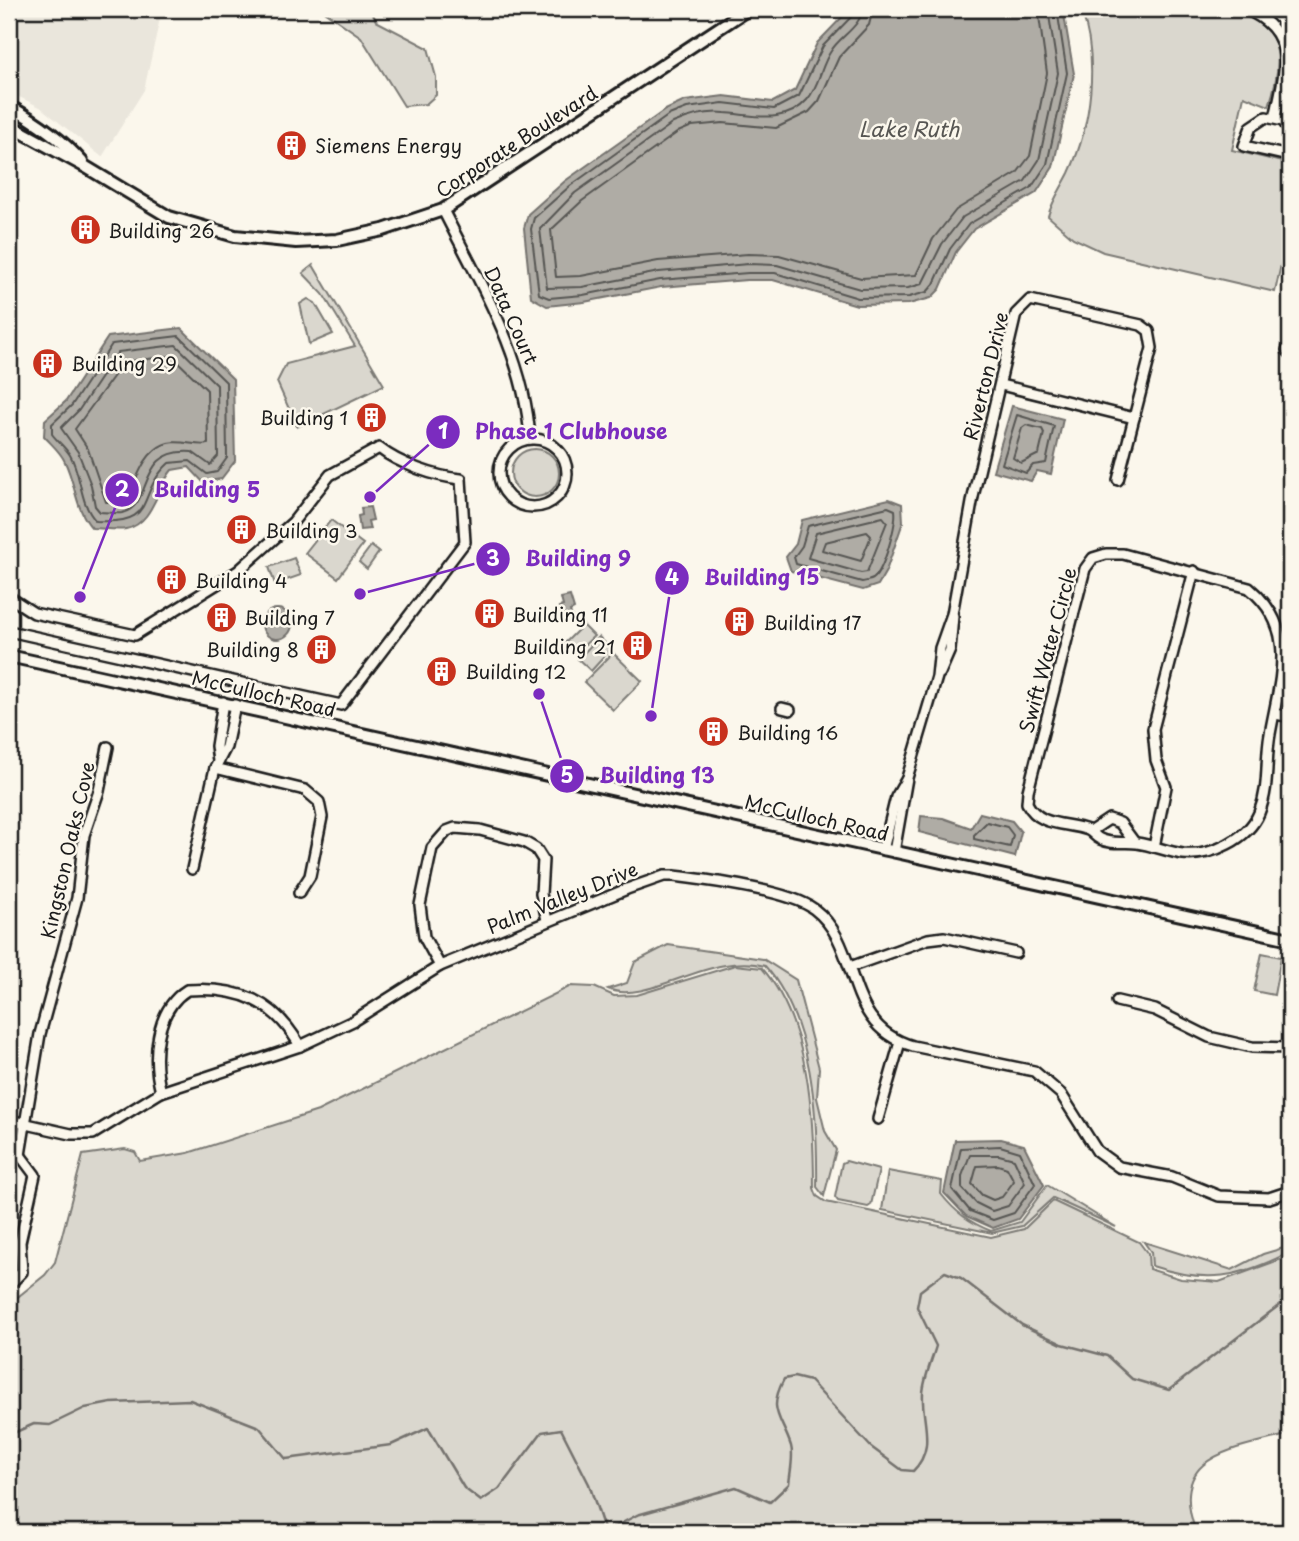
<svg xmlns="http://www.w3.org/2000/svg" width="1299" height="1541" viewBox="0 0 1299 1541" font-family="'Playpen Sans',sans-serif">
	<rect width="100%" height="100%" fill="#fbf7ec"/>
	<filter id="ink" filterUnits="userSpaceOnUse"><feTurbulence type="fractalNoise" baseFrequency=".0143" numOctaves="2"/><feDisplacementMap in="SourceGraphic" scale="14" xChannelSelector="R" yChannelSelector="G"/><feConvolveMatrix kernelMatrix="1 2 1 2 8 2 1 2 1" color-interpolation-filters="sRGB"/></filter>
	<g filter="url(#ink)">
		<polygon fill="#eae6dc" points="9,9 162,9 144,90 102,157 40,107 9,92"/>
		<g fill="#dad7ce" stroke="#7b7a75" stroke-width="2">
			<polygon points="321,9 371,9 376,21 428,48 436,77 436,95 426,104 404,106 361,37"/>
			<path d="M1081 9C1112 9 1142 9 1173 9 1247 9 1299 14 1269 106L1244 96 1232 150 1290 164V223L1275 292 1103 252 1073 238 1048 216C1053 199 1061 189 1069 173 1092 124 1099 59 1081 9Z"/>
			<polygon points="313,265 384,385 297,427 277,382 286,364 355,346 323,294 303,273"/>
			<polygon points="308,299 315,303 333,334 309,344 300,304"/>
			<circle cx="535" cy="473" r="24"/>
			<polygon points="331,520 363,544 338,578 305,553"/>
			<polygon points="371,546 379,552 367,569 359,562"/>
			<polygon points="294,558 301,575 275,584 269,567"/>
			<polygon points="583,625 594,636 576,653 565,643"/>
			<polygon points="599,637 611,649 591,671 578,659"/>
			<polygon points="613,653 642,681 613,710 584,682"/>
			<path d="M668 945 763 959 796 980 819 1068 817 1098 825 1131 836 1150 824 1196 817 1187C818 1117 813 1020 765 966 712 950 647 1006 608 989L627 983 635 962Z"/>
			<polygon points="1262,953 1281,957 1274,995 1254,991"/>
			<path d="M735 965 762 968C810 1022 814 1120 814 1188L817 1196 826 1202 991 1237 1024 1229 1053 1201 1139 1242 1148 1254 1149 1269 1181 1279 1219 1282 1290 1256V1434C1234 1450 1166 1453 1196 1532H9V1304L45 1275 55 1262 83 1155 125 1149 135 1152 140 1161 188 1153 318 1111 571 986 594 987 614 996 637 995Z"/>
			<polygon points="846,1161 879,1170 871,1205 868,1207 838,1201 835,1197 842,1163"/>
			<path d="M888 1171 942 1181 941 1194C956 1213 969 1222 991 1231L1020 1222 1047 1185 1116 1227 1053 1198 1022 1226 992 1233 882 1210Z"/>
			<path d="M1144 1242 1232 1270 1263 1254 1290 1246V1252C1239 1278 1207 1284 1152 1266L1151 1252Z"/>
		</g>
		<g fill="#afaca5" stroke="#74726e" stroke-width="2">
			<polygon points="850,9 1063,9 1074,74 1053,167 1036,193 974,229 956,252 940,289 931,298 909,304 857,305 773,280 747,280 661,287 584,302 547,306 531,297 524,228 528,214 565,181 665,110 685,101 724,96 773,102 795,90 817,43"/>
			<path d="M181 328 233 379 235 461 221 479 203 482 189 467 172 470C157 487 153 524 126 529 116 531 103 528 92 528 75 509 76 485 65 462 61 452 51 444 44 436L45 420 66 401 108 337Z"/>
			<polygon points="1012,406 1063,419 1051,474 1037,471 1031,481 993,471"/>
			<polygon points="889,499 902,504 903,522 886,571 878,585 863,590 791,571 786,557 796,544 802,520"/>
			<polygon points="370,507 373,520 368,521 370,529 360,530 358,516 362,515 361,508"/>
			<polygon points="570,596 574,609 570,611 572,617 563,620 559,607 563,606 561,598"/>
			<circle cx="277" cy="624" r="15"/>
			<polygon points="980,813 1012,821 1021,832 1015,857 919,832 921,816 943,818 971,828"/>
			<polygon points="1001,1139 1024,1145 1044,1185 1018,1219 993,1228 966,1216 944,1193 955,1140"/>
		</g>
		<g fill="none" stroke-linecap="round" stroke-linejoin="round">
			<g stroke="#575653" stroke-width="2">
				<polyline points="854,9 852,16 823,46 799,96 774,109 723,103 687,108 669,115 570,186 534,218 531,229 539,294 549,298 583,295 660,280 748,273 775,273 858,298 909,297 927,292 934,284 950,249 969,224 1031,188 1047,164 1067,73 1057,9"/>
				<path d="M862 9C861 27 840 36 831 51 821 65 819 87 807 100 785 125 754 115 725 113 708 111 689 116 673 123L575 193 540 229 547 288 582 287 659 272 748 264 777 265 860 289 908 288 922 284 942 244 963 217 1025 181 1039 160 1058 73 1048 9"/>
				<polyline points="873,9 869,25 839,57 819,101 809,112 776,128 723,123 692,126 678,132 582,201 551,230 556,277 581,276 658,261 748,254 779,255 861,278 916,275 933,239 956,210 1017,173 1030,156 1047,73 1038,9"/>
				<path d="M179 336 226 382 227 458 217 472 207 474 190 461 169 463C134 495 160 525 96 521 79 504 82 475 70 455 65 447 57 441 52 434V424L72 405 112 344Z"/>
				<path d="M176 345 217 385 218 456 210 465 192 452C135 448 155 505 122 513 116 514 106 512 100 512L95 506 91 485 78 452 61 428 79 410 118 352Z"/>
				<path d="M172 356 207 390 208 444C194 448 173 434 155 450 133 468 137 504 106 502L88 449 75 429 124 362Z"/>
				<polygon points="1017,415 1054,426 1046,463 1033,465 1026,473 1002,464"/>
				<polygon points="1026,425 1042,429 1044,433 1039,454 1021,463 1013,458 1022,428"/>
				<path d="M888 507 895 510C897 523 884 571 873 579 871 580 864 582 862 582L796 564 794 557 802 546 808 526Z"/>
				<polygon points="883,517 887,522 867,572 861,573 808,558 816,533"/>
				<polygon points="867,532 871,536 861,561 822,550 825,542"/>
				<polygon points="987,822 1007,827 1013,835 1010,847 974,839 974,835"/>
				<polygon points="1000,1146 1020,1152 1035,1184 1014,1213 993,1220 970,1211 952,1189 961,1148"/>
				<polygon points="970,1155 999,1155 1014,1159 1025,1183 1008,1206 992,1211 976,1203 962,1188 962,1176"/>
				<polygon points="998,1165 1007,1168 1014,1181 1002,1197 993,1200 982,1195 972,1184 977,1166"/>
			</g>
			<path stroke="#74726e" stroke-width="2.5" d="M9 1435 34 1424 50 1425 85 1408 111 1403 190 1400 259 1427 286 1459 391 1445 428 1428 464 1488 481 1501 499 1489 542 1432 561 1429 589 1484 605 1532 637 1515 736 1487 770 1502 789 1484C790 1473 794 1456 791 1446 781 1416 767 1411 784 1379L794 1377 810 1381 871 1447 902 1470 913 1471C937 1447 921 1422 923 1393 924 1378 932 1360 936 1346L917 1307 920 1291 945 1272 961 1278 1022 1325 1062 1344 1107 1356 1132 1379 1169 1390 1290 1297"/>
			<defs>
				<g id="minor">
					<path d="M1245 9C1299 32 1285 71 1275 118"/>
					<polyline points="1290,131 1283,121 1266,117 1251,127 1244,146 1289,156 1290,153"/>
					<path d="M443 210C480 284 525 355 530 439"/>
					<polyline points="1287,350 1290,353"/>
					<polyline points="1001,385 1134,418"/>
					<circle cx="533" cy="473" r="34"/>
					<path d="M1106 554H1123L1249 588C1299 629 1280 678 1270 734 1265 761 1270 786 1259 813 1248 839 1211 857 1183 854 1168 852 1152 845 1137 843 1125 841 1112 845 1100 839 1095 837 1093 832 1088 830 1066 822 1039 827 1027 803L1028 791 1085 569 1093 558Z"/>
					<path d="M9 597 34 613 135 635 238 571 293 522 330 475 379 448C399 464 436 477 461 479L465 542 341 705 9 631"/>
					<polyline points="940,673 950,650 953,616"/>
					<polyline points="782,708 790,710"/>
					<polyline points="1276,714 1290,717"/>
					<polyline points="218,761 216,746 223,702"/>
					<polyline points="215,768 305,790 319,802 322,817 310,876 299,893"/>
					<polyline points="1091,831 1109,819 1120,823 1134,842"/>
					<polyline points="1154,847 1166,787 1156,760 1153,729 1194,571"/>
					<polyline points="883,850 896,797 906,780"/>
					<polyline points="894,852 907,778 937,677 940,648 952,614 973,497 1016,314 1030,300 1141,325 1149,331 1152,348 1118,480"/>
					<polyline points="192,869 215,768 226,747 235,705"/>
					<polyline points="440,966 424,937 420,905 432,848 447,831 455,828 480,830 524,842 536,849 543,860 541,894 547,920"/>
					<polyline points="850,967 928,939 944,937 1016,953"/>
					<polyline points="1117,1001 1155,1010 1209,1037 1252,1047 1290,1048"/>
					<path d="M161 1092C152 1059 155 1010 187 990 238 986 275 1001 300 1046"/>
					<polyline points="878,1119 900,1042"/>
					<path d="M9 1120 71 1134H93L161 1092 300 1046 353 1021 440 966 627 889 664 876H674C707 880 789 890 814 909 863 946 841 1026 913 1046L1034 1071 1061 1094 1097 1151 1119 1167 1172 1177 1219 1196 1269 1198 1290 1191"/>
					<polyline points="20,1155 40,1034 77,898 84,835 99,791 108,747"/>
					<polyline points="9,1158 20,1155"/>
					<polyline points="9,1285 22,1272 20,1242 35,1175 20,1155"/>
				</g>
				<g id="tertiary">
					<path d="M9 106C36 121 61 138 82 162"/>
					<polyline points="9,125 86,167 169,217 235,236 296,242 337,240 383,230 443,210 748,9"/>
					<polyline points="9,656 1290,939"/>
				</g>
			</defs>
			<use href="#minor" stroke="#1c1c1c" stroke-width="14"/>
			<use href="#tertiary" stroke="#1c1c1c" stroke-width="16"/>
			<use href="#minor" stroke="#fbf7ec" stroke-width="9"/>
			<use href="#tertiary" stroke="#fbf7ec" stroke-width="10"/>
		</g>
	</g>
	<defs>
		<symbol id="building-disc" viewBox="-11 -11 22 22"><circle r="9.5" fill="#c8321e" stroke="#fbf7ec"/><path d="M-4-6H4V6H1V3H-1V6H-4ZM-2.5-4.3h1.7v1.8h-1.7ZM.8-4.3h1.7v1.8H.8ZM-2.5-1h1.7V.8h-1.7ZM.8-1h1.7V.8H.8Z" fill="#fff"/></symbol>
	</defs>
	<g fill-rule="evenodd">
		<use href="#building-disc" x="274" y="128" width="35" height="35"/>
		<use href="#building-disc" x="68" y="212" width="35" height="35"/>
		<use href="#building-disc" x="30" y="346" width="35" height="35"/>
		<use href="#building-disc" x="354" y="400" width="35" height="35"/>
		<use href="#building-disc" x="224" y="512" width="35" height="35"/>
		<use href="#building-disc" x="154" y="562" width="35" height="35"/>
		<use href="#building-disc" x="472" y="596" width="35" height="35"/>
		<use href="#building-disc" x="204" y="600" width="35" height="35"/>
		<use href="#building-disc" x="722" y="604" width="35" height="35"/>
		<use href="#building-disc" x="620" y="628" width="35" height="35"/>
		<use href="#building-disc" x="304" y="632" width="35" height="35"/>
		<use href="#building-disc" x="424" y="654" width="35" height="35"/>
		<use href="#building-disc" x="696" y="714" width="35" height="35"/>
	</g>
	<g text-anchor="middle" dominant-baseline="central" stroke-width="5" stroke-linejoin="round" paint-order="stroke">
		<g font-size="19" fill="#1c1c1c" stroke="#fbf7ec">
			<text transform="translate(516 141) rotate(-33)">Corporate Boulevard</text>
			<text transform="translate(512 315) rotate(66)">Data Court</text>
			<text transform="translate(985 376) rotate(-76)">Riverton Drive</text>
			<text transform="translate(1047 650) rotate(-75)">Swift Water Circle</text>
			<text transform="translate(264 693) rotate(13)">McCulloch Road</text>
			<text transform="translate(817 817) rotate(13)">McCulloch Road</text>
			<text transform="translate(67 850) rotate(-77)">Kingston Oaks Cove</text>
			<text transform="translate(562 897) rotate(-22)">Palm Valley Drive</text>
		</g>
		<g font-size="19" fill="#1c1c1c" stroke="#fbf7ec" text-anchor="start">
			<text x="315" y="145">Siemens Energy</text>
			<text x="108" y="230">Building 26</text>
			<text x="71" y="363">Building 29</text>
			<text x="348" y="417" text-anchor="end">Building 1</text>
			<text x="265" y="530">Building 3</text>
			<text x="195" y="580">Building 4</text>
			<text x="512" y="614">Building 11</text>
			<text x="244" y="617">Building 7</text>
			<text x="763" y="622">Building 17</text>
			<text x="615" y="646" text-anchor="end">Building 21</text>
			<text x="299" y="649" text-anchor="end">Building 8</text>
			<text x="465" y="671">Building 12</text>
			<text x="737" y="732">Building 16</text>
		</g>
		<g font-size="21" font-style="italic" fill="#575653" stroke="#fbf7ec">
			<text x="909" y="128">Lake Ruth</text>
		</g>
	</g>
	<path fill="none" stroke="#7b2cbf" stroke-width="2.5" d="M370 497L443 432M80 597L122 490M360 594L493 559M651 716L672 578M539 694L567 776"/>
	<g fill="#7b2cbf" stroke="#fbf7ec" stroke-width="2.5">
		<circle cx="370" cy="497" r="7"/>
		<circle cx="80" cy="597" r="7"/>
		<circle cx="360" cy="594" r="7"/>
		<circle cx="651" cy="716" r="7"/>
		<circle cx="539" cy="694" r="7"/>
		<circle cx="443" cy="432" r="18"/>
		<circle cx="122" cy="490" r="18"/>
		<circle cx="493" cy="559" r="18"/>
		<circle cx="672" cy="578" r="18"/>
		<circle cx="567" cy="776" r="18"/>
	</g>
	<g font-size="21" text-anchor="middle" font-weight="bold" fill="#fff">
		<text x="443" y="439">1</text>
		<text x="122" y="497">2</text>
		<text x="493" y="566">3</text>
		<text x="672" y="585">4</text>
		<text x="567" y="783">5</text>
	</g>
	<g font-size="21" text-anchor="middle" font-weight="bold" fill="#7b2cbf" stroke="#fbf7ec" stroke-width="5" stroke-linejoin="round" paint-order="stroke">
		<text x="571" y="439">Phase 1 Clubhouse</text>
		<text x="207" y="497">Building 5</text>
		<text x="578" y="566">Building 9</text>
		<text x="762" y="585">Building 15</text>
		<text x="657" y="783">Building 13</text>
	</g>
	<rect width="1299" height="1541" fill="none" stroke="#fbf7ec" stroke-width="35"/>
	<rect x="18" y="18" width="1264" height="1506" fill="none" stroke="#1c1c1c" stroke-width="2.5" filter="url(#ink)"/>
</svg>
